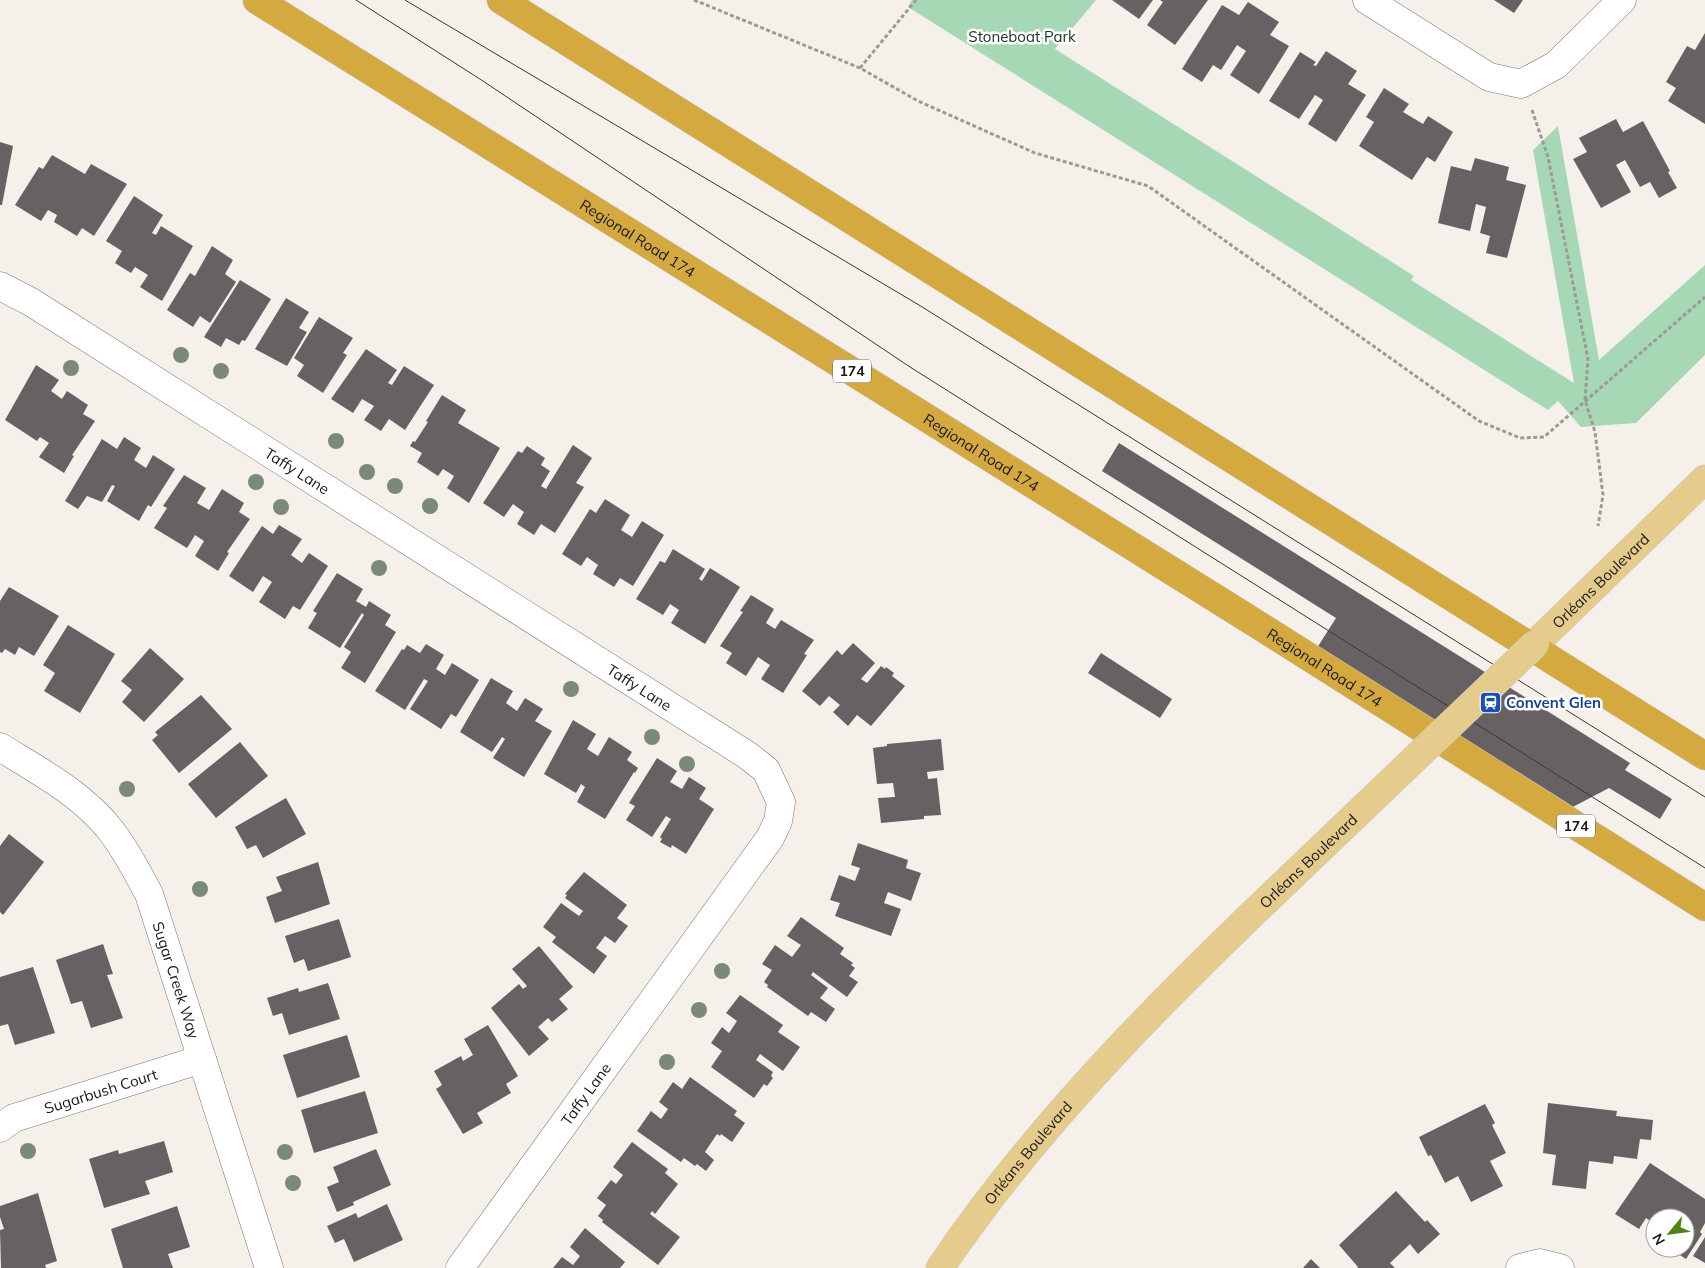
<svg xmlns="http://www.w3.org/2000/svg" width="1705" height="1268" viewBox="0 0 1705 1268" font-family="Mulish,sans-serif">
	<rect width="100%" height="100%" fill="#f6f0eb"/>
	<polygon fill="#a6d8b5" points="912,0 1096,0 1055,49 1414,276 1411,280 1574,383 1533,150 1558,126 1599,360 1705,265 1705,355 1636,423 1581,427 1558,401 1548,410 908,7"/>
	<g fill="#686163">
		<polygon points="1112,0 1153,0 1139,19"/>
		<polygon points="1160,0 1208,0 1175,45 1147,25 1163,2"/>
		<polygon points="1494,0 1523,0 1514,13"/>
		<polygon points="1248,2 1279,22 1270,35 1289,46 1259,94 1230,75 1246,51 1237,45 1221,70 1213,65 1202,82 1182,69 1222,5 1239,15"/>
		<polygon points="1705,33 1705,124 1668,101 1676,88 1666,82 1687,46 1695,50"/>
		<polygon points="1326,51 1357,71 1348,84 1366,95 1336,142 1308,124 1323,100 1315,95 1299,119 1269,101 1300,52 1316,62 1313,65 1316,66"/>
		<polygon points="1384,88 1409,104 1403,112 1423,124 1428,116 1453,132 1435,162 1427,157 1412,180 1359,146 1374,122 1366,117"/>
		<polygon points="1616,119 1623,132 1643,121 1670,171 1668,172 1677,188 1659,198 1650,182 1640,187 1625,160 1616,165 1631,192 1601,208 1573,159 1587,152 1579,138"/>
		<polygon points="0,142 13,146 2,205 0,205"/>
		<polygon points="52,155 85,174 91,164 127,184 94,236 82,228 77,236 54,222 57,215 48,210 41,221 15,205 39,167 43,169"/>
		<polygon points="1475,158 1509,167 1506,180 1526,185 1507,258 1486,253 1490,236 1480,233 1486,207 1476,204 1470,231 1438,223 1451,166 1471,171"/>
		<polygon points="134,196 163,215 152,233 156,235 161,226 193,246 162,301 140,287 148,275 135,267 131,273 115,263 122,251 106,241"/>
		<polygon points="212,246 233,260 225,274 236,282 210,323 200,316 193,327 167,310 190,273 195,276"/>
		<polygon points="240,280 271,299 245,341 242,340 239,345 226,338 221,347 204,337"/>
		<polygon points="286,298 309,312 299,328 307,332 287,366 255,349"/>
		<polygon points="319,317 353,338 343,353 347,355 323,393 297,376 304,365 294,358"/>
		<polygon points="366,349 397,370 388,383 392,385 404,366 434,385 405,430 389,419 381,431 364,420 374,406 362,399 353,413 331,399"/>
		<polygon points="36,365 59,380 51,391 62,399 67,391 88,405 83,414 95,421 72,455 74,456 64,473 39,457 49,443 40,437 37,441 5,420"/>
		<polygon points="442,395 466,410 458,423 500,448 469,503 447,488 454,476 443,469 438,476 417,462 422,453 410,446 413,441 415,442 428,422 426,421"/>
		<polygon points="124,437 141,448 134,460 146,468 153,455 175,469 151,507 148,505 139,521 107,501 115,486 112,485 102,502 87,496 78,509 65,501 102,439 117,449"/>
		<polygon points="1119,443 1630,763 1625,770 1672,799 1660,819 1609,788 1567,810 1315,651 1336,618 1102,471"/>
		<polygon points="573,445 592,458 576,483 584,487 555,533 541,524 534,535 517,524 524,512 513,504 504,517 483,503 518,451 522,453 527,446 545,458 541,465 550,471 541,486 546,489"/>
		<polygon points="184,475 206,488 197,503 209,510 222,489 244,503 239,512 250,519 227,552 229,553 218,571 195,556 204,541 195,535 187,548 154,528 167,508 163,506"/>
		<polygon points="605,499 630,515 621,530 632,537 642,521 664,535 633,586 620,578 614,587 593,574 598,565 587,557 581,566 562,554 590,509 596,513"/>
		<polygon points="279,525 302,539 291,555 302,563 309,553 328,566 300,610 293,606 285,619 259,602 272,582 263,576 253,592 229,576 262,526 273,534"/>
		<polygon points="673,549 705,569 699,579 702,581 710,568 740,587 705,644 671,623 679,610 670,604 663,615 636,599 660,561 665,563"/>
		<polygon points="337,573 363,589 356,601 366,607 369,601 391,615 385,625 396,632 365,683 341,668 351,652 344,647 364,615 362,613 340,648 308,628 317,613 313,611"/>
		<polygon points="9,587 59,616 34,656 19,647 15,655 5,649 2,653 0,652 0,601"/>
		<polygon points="751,595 774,609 766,623 775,629 781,620 814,640 804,654 807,655 783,693 761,679 770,665 758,657 746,676 726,663 732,653 720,646 743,612 740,611"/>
		<polygon points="68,625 115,654 80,713 44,691 55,673 43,665"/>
		<polygon points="853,643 875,663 861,679 867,683 881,666 885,669 886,667 894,673 892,676 905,686 871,726 857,715 848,726 833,712 840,705 829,696 820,706 802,691 837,650 842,655"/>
		<polygon points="426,644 444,655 436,669 445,675 452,663 479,680 456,717 451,714 441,729 410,709 428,681 424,679 405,710 375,691 402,649 404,650 407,645 420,653"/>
		<polygon points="150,648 184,679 144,722 122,702 132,690 121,681"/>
		<polygon points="1101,653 1172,699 1160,718 1088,673"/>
		<polygon points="491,678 513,691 506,703 517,711 525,698 543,709 535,721 552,731 524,777 493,758 505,739 502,737 492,752 460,732"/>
		<polygon points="201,695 232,729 179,773 152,740 158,735 155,732"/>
		<polygon points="573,720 596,734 587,749 598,756 609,737 632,752 627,760 638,768 635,773 634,772 605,819 577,802 585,787 581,784 576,793 544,774"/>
		<polygon points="941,739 944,770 927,772 928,779 937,778 941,815 924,816 924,819 881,823 878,798 895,797 893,783 877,784 873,748 887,746 887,744"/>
		<polygon points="240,742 268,776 216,818 188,784"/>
		<polygon points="657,758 677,771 670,782 682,789 689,777 706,788 699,799 714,809 686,854 672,845 671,848 660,842 662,839 660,837 671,819 666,816 652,837 626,820 635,806 629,803"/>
		<polygon points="286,798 306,834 263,858 256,845 247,849 235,827"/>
		<polygon points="9,834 44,862 3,915 0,912 0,846"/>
		<polygon points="858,843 908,860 906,868 921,873 911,901 888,892 884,903 901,909 891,936 835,916 840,903 830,900 839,875 855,881 860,868 851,865"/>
		<polygon points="318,862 330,904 275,923 266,897 282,891 276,877"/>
		<polygon points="584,872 627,905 617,918 628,926 615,943 605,936 596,948 607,956 594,974 552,942 556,937 543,927 561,903 579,916 583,911 565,898 567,895 565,894"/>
		<polygon points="801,917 844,948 840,954 853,963 851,965 855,968 849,976 858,982 847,997 813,972 811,975 828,988 820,998 835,1009 826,1022 811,1012 808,1016 767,987 768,985 764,982 772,970 762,964 775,945 792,957 801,945 787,936"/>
		<polygon points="339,919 351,957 308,971 304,959 294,963 285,936"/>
		<polygon points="103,944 113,974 107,975 123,1018 91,1028 82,1001 71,1004 56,960"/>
		<polygon points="539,946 573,987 559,999 568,1009 552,1022 548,1018 538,1027 549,1039 529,1056 491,1008 519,984 523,989 527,986 512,969"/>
		<polygon points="33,967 55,1033 15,1045 8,1024 0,1026 0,977"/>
		<polygon points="328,983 340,1019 289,1035 282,1013 273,1016 267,998 298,988 299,992"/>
		<polygon points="740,995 783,1025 778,1032 800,1047 783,1071 760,1054 756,1060 773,1072 771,1076 773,1078 767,1086 764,1084 754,1098 711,1067 722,1051 711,1043 722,1027 729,1033 737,1021 726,1013"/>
		<polygon points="488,1025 518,1076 506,1084 511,1093 477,1113 483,1123 463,1134 436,1089 442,1085 434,1071 461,1056 463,1061 473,1055 464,1039"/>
		<polygon points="347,1035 360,1077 297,1098 283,1055"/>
		<polygon points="690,1077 737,1111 734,1115 745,1123 732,1142 721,1134 720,1136 717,1134 705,1152 714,1160 706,1171 697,1164 695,1166 684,1158 681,1162 637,1131 651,1111 661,1119 668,1109 659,1102 673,1082 682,1089"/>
		<polygon points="365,1091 378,1133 314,1153 301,1110"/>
		<polygon points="1548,1103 1617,1111 1616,1116 1653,1120 1651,1140 1640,1139 1637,1159 1614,1156 1613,1164 1589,1161 1586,1189 1552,1185 1556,1155 1543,1153"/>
		<polygon points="1485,1104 1495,1123 1492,1125 1506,1153 1490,1161 1503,1186 1471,1202 1458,1176 1445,1183 1431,1155 1428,1156 1419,1137"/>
		<polygon points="164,1141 173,1172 145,1181 150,1194 104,1208 89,1159 118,1150 119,1154"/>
		<polygon points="632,1142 668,1169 665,1173 678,1184 655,1214 652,1211 650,1214 680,1237 658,1265 602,1222 603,1220 598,1216 606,1205 597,1198 611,1180 616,1184 623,1175 613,1167"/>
		<polygon points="376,1149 391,1185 353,1202 354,1205 337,1212 327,1187 339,1182 333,1167"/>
		<polygon points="1650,1163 1705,1199 1705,1223 1700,1232 1702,1234 1686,1259 1669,1248 1685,1248 1685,1218 1655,1218 1655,1224 1646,1218 1639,1229 1615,1214"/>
		<polygon points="1396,1191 1425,1222 1427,1220 1440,1234 1418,1254 1410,1244 1390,1263 1395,1268 1357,1268 1358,1267 1339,1245"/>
		<polygon points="38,1193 57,1261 45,1265 46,1268 1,1268 0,1230 4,1229 0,1217 0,1206"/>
		<polygon points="387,1204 403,1240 354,1262 344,1239 335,1243 327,1226 356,1213 358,1218"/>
		<polygon points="177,1206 190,1247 168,1254 173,1268 123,1268 111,1229"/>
		<polygon points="585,1228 625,1262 620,1268 553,1268 562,1257 573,1265 580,1256 570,1247"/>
		<polygon points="1705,1237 1705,1263 1693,1256"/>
		<polygon points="1311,1259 1320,1268 1303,1268"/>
	</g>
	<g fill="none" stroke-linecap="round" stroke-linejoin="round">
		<defs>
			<g id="minor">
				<polyline points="1367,0 1489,77 1521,84 1556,65 1622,0"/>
				<path id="s1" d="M0 286 31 302 747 755 766 770 781 802 778 821 770 838 460 1268"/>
				<path id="s2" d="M0 747C39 771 84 795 112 832 127 852 138 873 149 894L269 1268"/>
				<path id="s3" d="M0 1128 14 1118 202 1059"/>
				<polyline points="1520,1268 1540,1263 1560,1268"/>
			</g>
			<g id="major">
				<path id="s4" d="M1535 644 1705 479"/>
				<path id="s5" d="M940 1268C1062 1087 1226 940 1382 790"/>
			</g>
			<g id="highway">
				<path id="s6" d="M257 0 1244 616 1705 907"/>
				<polyline points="501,0 1705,756"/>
			</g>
		</defs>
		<use href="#minor" stroke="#7b7671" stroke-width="29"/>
		<use href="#major" stroke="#cdcccc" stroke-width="29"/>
		<use href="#highway" stroke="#cdcccc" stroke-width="29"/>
		<g stroke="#9d9995" stroke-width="3" stroke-dasharray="4 2.5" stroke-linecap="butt">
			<polyline points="694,0 860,68 918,101 1035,153 1148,186 1479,421 1520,438 1544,437 1705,297"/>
			<polyline points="860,68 916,0"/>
			<polyline points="1532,110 1548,157 1588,359 1585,400 1595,432 1603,495 1598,526"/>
		</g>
		<use href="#minor" stroke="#fff" stroke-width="28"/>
		<use href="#major" stroke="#e5cb8c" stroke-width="28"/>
		<use href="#highway" stroke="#d4a93f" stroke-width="28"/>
		<g stroke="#393634" stroke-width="1">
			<polyline points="356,0 483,81 910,367 1705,868"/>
			<polyline points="405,0 919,305 1705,797"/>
		</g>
		<defs>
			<polyline id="major-bridge" points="1382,790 1535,644"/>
		</defs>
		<use href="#major-bridge" stroke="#cdcccc" stroke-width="29" stroke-linecap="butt"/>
		<use href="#major-bridge" stroke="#e5cb8c" stroke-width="28"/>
	</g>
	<g fill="#79897b">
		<circle cx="181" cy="355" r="8"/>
		<circle cx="71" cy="368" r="8"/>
		<circle cx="221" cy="371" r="8"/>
		<circle cx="336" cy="441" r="8"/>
		<circle cx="367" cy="472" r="8"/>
		<circle cx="256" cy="482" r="8"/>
		<circle cx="395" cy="486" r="8"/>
		<circle cx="430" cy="506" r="8"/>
		<circle cx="281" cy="507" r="8"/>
		<circle cx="379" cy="568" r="8"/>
		<circle cx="571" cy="689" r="8"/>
		<circle cx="652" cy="737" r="8"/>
		<circle cx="687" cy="764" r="8"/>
		<circle cx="127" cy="789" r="8"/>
		<circle cx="200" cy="889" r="8"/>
		<circle cx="722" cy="971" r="8"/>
		<circle cx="699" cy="1010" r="8"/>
		<circle cx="667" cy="1062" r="8"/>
		<circle cx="28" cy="1151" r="8"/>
		<circle cx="285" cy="1152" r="8"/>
		<circle cx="293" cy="1183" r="8"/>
	</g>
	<defs>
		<symbol id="station-square" viewBox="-11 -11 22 22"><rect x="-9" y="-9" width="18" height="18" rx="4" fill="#1a4fb4" stroke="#fff"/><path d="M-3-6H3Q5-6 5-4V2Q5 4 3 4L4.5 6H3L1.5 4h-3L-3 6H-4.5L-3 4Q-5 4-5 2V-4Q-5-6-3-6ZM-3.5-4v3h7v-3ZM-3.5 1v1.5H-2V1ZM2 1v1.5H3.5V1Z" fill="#fff"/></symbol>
	</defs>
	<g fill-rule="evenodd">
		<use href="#station-square" x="1478" y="690" width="25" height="25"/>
	</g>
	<g text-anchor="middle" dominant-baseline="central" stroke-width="5" stroke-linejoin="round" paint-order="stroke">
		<g fill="#fff" stroke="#5f5d5c" stroke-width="1">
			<rect x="833" y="359.5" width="38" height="23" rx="4"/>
			<rect x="1557" y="814.5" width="38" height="23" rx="4"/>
		</g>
		<g font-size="14" font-weight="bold" fill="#1a1816">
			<text x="852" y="371">174</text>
			<text x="1576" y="826">174</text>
		</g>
		<g font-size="15" fill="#133420" stroke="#fff">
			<text x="1022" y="36">Stoneboat Park</text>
		</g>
		<g font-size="15" fill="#1a1816" stroke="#fff">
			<text stroke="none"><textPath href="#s6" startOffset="449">Regional Road 174</textPath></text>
			<text stroke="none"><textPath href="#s6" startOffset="854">Regional Road 174</textPath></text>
			<text stroke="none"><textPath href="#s1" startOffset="350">Taffy Lane</textPath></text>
			<text stroke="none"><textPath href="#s4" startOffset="91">Orléans Boulevard</textPath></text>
			<text stroke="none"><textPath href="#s6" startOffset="1259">Regional Road 174</textPath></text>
			<text stroke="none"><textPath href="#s1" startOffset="755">Taffy Lane</textPath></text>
			<text stroke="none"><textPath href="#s5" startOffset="550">Orléans Boulevard</textPath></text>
			<text stroke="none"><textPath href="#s2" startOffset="304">Sugar Creek Way</textPath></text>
			<text stroke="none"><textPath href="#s3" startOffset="108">Sugarbush Court</textPath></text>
			<text transform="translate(586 1094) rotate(-54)">Taffy Lane</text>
			<text stroke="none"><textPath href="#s5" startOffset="145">Orléans Boulevard</textPath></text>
		</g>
		<g font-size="15" font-weight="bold" fill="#164399" stroke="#fff" text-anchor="start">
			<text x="1506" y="702">Convent Glen</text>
		</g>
	</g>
	<g transform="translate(1670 1233) rotate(241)"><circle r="24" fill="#ffffff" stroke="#a3a3a2"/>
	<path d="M0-4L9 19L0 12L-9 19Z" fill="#518215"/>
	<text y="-8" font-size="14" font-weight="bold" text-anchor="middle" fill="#1a1816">N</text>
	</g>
</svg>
